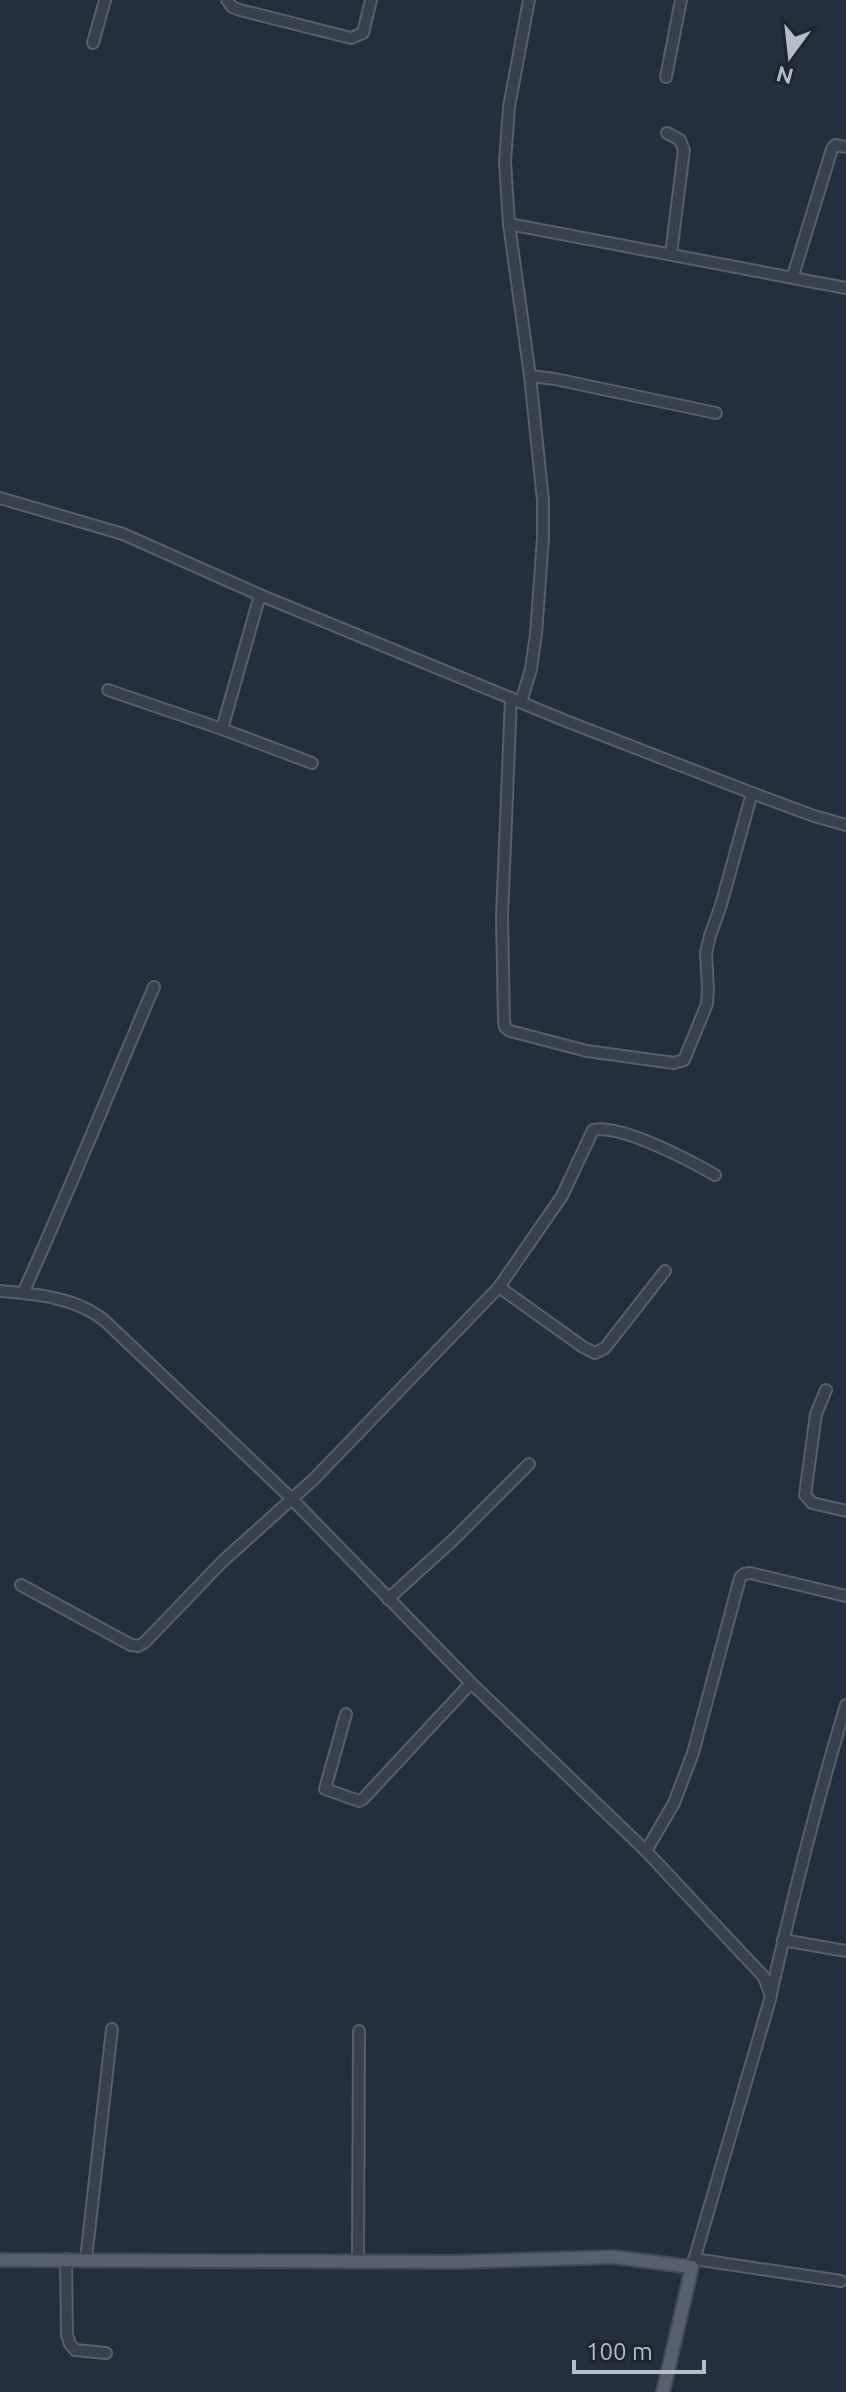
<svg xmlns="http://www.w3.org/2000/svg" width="846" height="2392" viewBox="0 0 846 2392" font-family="Ubuntu,sans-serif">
	<rect width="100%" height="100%" fill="#242f3e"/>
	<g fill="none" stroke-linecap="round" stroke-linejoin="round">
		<defs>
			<g id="minor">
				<polyline points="227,0 232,7 240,10 351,38 363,33 371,0"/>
				<polyline points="93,43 105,0"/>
				<polyline points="666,77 681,0"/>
				<polyline points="667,133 680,140 684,150 671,254"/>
				<polyline points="509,224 846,288"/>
				<polyline points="793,276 832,149 835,145 846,147"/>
				<polyline points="530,376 555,379 716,413"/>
				<polyline points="0,498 123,534 260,595 566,721 752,793 814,816 846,825"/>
				<polyline points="260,595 222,729 312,763"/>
				<polyline points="108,690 222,729"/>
				<polyline points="511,698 502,917 504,1021 505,1027 510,1031 587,1051 674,1063 684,1060 707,1004 708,989 706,953 710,936 721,905 752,793"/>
				<polyline points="521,702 531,669 536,634 543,538 543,500 530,376 509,224 505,162 509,107 529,0"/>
				<polyline points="499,1287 583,1347 595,1353 605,1348 665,1271"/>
				<path d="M0 1291C36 1294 76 1297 105 1321L291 1498 471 1683 646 1851 764 1977 771 1996 692 2267"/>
				<path d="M23 1293C69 1192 110 1089 154 987"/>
				<polyline points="826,1390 816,1414 805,1495 812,1503 846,1511"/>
				<path d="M21 1585 131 1645 138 1646 144 1643 223 1561 314 1479 499 1287 562 1196 593 1130C621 1124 689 1160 715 1175"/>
				<polyline points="388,1599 452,1541 529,1464"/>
				<polyline points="346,1714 325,1789 359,1801 363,1799 471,1683"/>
				<polyline points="646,1851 674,1803 693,1753 740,1578 744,1574 750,1573 846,1596"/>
				<polyline points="783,1940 846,1951"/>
				<path d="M771 1994C793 1897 817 1800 846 1705"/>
				<polyline points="66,2259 67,2335 70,2344 75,2350 106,2353"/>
				<polyline points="86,2259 112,2029"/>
				<polyline points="694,2259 841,2281"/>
				<polyline points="358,2262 359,2031"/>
			</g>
			<polyline id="major" points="0,2260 455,2262 614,2257 692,2267 663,2392"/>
		</defs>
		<use href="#minor" stroke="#565f6c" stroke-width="14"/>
		<use href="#major" stroke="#414a57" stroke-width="16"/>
		<use href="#minor" stroke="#38414e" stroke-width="10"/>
		<use href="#major" stroke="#56606e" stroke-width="12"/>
	</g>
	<g transform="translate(790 56) rotate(195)" stroke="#1d2633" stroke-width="6" paint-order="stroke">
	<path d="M0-6L14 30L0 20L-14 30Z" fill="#b4bcc9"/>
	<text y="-12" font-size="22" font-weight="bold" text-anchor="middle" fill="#b4bcc9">N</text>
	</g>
	<path d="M574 2360v12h130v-12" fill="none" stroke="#b4bcc9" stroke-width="4"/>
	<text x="586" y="2360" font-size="24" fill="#b4bcc9" stroke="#1d2633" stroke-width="6" paint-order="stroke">100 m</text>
</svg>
